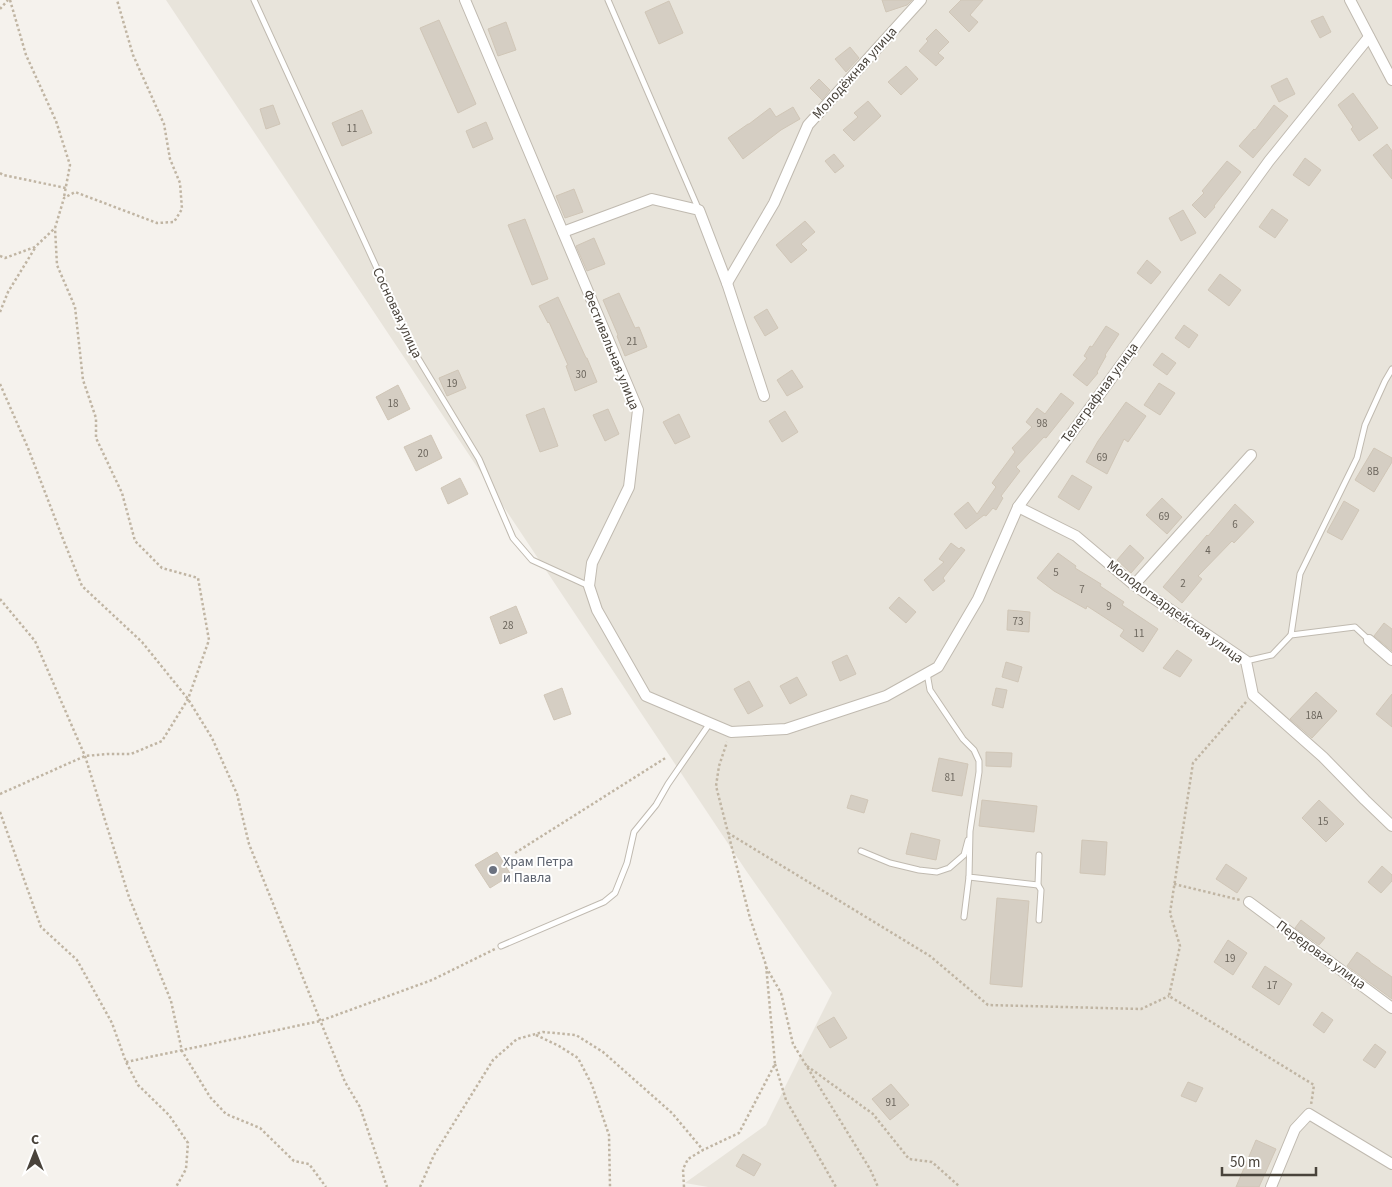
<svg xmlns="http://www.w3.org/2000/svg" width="1392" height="1187" viewBox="0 0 1392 1187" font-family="'Source Sans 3',sans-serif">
	<rect width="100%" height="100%" fill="#f5f2ed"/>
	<polygon fill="#e8e4db" points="166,0 1392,0 1392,1187 708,1187 685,1183 766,1125 832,993 747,872"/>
	<g fill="#d5cec3" stroke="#d0c6b7">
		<polygon points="882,0 912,0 907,5 886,12"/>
		<polygon points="961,0 983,0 970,15 978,22 969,32 949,12"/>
		<polygon points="669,1 683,33 659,44 645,12"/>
		<polygon points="1323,16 1331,32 1320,38 1311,21"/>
		<polygon points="439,20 476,104 458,113 420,28"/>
		<polygon points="506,22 516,50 498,56 488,29"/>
		<polygon points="936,29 949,42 938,53 944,58 936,66 919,51 928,41 926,39"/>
		<polygon points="850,47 859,58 846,72 835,59"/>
		<polygon points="906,66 918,79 901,95 888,82"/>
		<polygon points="1287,78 1295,94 1279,102 1271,86"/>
		<polygon points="819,79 830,90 822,100 810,88"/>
		<polygon points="1353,93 1378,128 1359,141 1351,129 1353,127 1338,105"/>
		<polygon points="868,101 881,116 854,141 843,130 858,117 854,113"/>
		<polygon points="273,105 280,124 266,129 260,109"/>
		<polygon points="1274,105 1288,116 1253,158 1239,146 1254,129 1255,130"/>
		<polygon points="793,107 800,119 781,130 743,159 728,138 748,124 749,124 770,108 776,117"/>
		<polygon points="362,110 372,133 342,146 332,123"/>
		<polygon points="486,122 493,139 473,148 466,131"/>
		<polygon points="1387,144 1392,151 1392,179 1373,155"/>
		<polygon points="834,154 844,166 835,173 825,161"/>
		<polygon points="1305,158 1321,170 1309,186 1293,175"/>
		<polygon points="1227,161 1241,172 1214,206 1215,207 1205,218 1192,205 1204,193 1202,191"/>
		<polygon points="574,189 583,212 565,218 556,196"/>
		<polygon points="1272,209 1288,220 1275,238 1259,227"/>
		<polygon points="1183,210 1196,233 1181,241 1169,218"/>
		<polygon points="525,219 548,279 532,285 508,225"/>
		<polygon points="805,221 815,232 801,244 807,250 791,263 776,245"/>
		<polygon points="594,238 605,264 587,271 576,246"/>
		<polygon points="1147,260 1161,272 1151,284 1137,273"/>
		<polygon points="1220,274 1241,290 1229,306 1208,290"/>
		<polygon points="619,293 635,328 639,327 647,347 625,356 617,336 618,335 603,300"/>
		<polygon points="558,297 586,358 587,358 597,382 575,391 566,366 568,365 549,322 548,323 539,306"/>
		<polygon points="767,309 778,328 765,336 754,317"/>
		<polygon points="1184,325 1198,335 1189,348 1175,338"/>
		<polygon points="1106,326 1119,334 1105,355 1106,356 1097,372 1098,373 1087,386 1073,375 1087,358 1084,356 1090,346 1092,347"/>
		<polygon points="1162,353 1176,363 1167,375 1153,365"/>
		<polygon points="458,370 466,388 447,396 439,378"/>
		<polygon points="792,370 803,387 787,396 777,380"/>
		<polygon points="1159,383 1175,393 1160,415 1144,405"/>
		<polygon points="398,385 410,409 388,420 376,397"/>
		<polygon points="1061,393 1074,403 1046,438 1044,437 1016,467 1020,471 1001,496 1003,498 996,510 993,508 986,516 984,515 966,529 954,514 968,502 977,514 996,487 992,483 1015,452 1012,448 1032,427 1026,422 1037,408 1045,414"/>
		<polygon points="1126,402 1146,416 1128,442 1124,439 1107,474 1086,462 1098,441"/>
		<polygon points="544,408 558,446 540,452 526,415"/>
		<polygon points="608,409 619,434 605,441 593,415"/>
		<polygon points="785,411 798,432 782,442 769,421"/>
		<polygon points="679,414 690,437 675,444 663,422"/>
		<polygon points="431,435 442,458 416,471 404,447"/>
		<polygon points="1374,448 1392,458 1392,462 1374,492 1355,480"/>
		<polygon points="1072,475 1092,487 1079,510 1058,497"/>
		<polygon points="460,478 468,494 448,504 441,488"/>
		<polygon points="1162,498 1182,517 1167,534 1146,515"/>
		<polygon points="1344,501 1359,510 1342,540 1327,532"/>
		<polygon points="1235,504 1254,522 1234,543 1232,541 1198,576 1202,579 1182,603 1163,587 1207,535 1208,536"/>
		<polygon points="951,543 959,549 961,547 965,550 943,578 945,581 933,591 924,580 944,562 939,559"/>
		<polygon points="1130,545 1144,558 1131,573 1117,560"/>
		<polygon points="1058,553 1076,566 1075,568 1101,584 1100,586 1124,602 1122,605 1158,629 1143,652 1120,636 1124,630 1087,606 1086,609 1054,591 1037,578"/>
		<polygon points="899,597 916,612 906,623 889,608"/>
		<polygon points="516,606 527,633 500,644 490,617"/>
		<polygon points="1008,610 1030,612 1029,632 1007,630"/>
		<polygon points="1384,623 1392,629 1392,651 1374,636"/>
		<polygon points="1177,650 1192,660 1180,677 1163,668"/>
		<polygon points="847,655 856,674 840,681 832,662"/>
		<polygon points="1006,662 1022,667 1018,682 1002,677"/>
		<polygon points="797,677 807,695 790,704 780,686"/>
		<polygon points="749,681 763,706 748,714 734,689"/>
		<polygon points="562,688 571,714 554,720 544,695"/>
		<polygon points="996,688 1007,690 1003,708 992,705"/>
		<polygon points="1316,692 1337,711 1312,738 1290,719"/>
		<polygon points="1392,694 1392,727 1376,714"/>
		<polygon points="986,752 1012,753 1011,767 986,766"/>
		<polygon points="939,758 968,764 962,796 932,791"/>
		<polygon points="851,795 868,800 864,813 847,808"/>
		<polygon points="982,800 1037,806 1034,832 979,826"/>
		<polygon points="1319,800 1344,824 1326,842 1302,818"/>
		<polygon points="911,833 940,840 936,860 906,854"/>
		<polygon points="1082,840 1107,842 1105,875 1080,873"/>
		<polygon points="497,852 511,875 490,888 475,865"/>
		<polygon points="1226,864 1247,878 1237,893 1216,879"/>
		<polygon points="1382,866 1392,875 1392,881 1381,893 1368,882"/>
		<polygon points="997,898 1029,901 1022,987 990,984"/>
		<polygon points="1301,920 1325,938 1319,945 1295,928"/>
		<polygon points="1228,940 1247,953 1233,975 1214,962"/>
		<polygon points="1357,952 1370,961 1370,962 1392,977 1392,999 1347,966"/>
		<polygon points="1265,966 1292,984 1279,1005 1252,987"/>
		<polygon points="1322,1012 1333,1020 1324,1033 1313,1025"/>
		<polygon points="834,1017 847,1038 830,1048 817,1027"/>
		<polygon points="1375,1044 1386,1052 1375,1068 1363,1060"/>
		<polygon points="1188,1082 1203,1088 1196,1102 1181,1096"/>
		<polygon points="891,1084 909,1105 890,1120 872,1099"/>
		<polygon points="1256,1140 1276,1149 1259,1187 1236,1187"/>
		<polygon points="743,1154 761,1164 754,1176 736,1166"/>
	</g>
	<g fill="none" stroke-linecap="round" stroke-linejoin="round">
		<defs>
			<g id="lane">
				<polyline points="254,0 418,358 479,459 513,538 532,560 589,586"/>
				<polyline points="608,0 698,208"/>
				<polyline points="1291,635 1300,574 1357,458 1365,425 1385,381 1392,369"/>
				<polyline points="1246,661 1272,655 1291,635 1355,627 1369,640"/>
				<polyline points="927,673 930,690 963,739 974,750 979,761 979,772 970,831 969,877 1038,885 1039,855"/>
				<polyline points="861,851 890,863 919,870 937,872 949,868 964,855 968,840"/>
				<polyline points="1038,885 1041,890 1039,920"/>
				<polyline points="964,917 969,877"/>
				<polyline points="501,946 604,902 615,893 627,863 634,832 656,805 668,784 710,723"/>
			</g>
			<g id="street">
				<polyline points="465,0 638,410 629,487 592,563 589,586 597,610 646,696 731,732 786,729 886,696 938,667 978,599 1018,507 1269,161 1369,37"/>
				<polyline points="1350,0 1392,80"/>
				<polyline points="563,232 652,199 699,210 727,283 764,396"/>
				<polyline points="727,283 774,203 808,125 921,0"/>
				<polyline points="1018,507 1076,536 1134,585 1246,661 1253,695 1323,757 1365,800 1392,826"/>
				<polyline points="1134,585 1251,455"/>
				<polyline points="1369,640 1392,660"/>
				<polyline points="1249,902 1392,1008"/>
				<polyline points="1271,1187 1295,1129 1309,1114 1392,1164"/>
			</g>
		</defs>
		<use href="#lane" stroke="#c0bab0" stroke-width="7"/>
		<use href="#street" stroke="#c0bab0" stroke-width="12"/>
		<g stroke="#c0b5a3" stroke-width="2.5" stroke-dasharray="2.5 2.5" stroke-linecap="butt">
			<polyline points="10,0 26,55 56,121 70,165 64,197"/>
			<polyline points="0,9 8,0"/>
			<polyline points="0,173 3,175 66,188"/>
			<polyline points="0,256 5,258 35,247 55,228 64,198 75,192 157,223 174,222 182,209 180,183 170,159 164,124 133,55 117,0"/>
			<polyline points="0,312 8,292 35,248"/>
			<polyline points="0,384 28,448 63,539 82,586 142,642 188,699 212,738 237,794 249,844 345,1082 360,1107 387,1187"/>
			<polyline points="0,599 35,641 85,756 129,897 171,1001 182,1051 210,1097 226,1114 260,1128 294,1161 309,1164 326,1187"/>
			<polyline points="1246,702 1193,763 1170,913 1180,946 1169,996 1314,1085 1311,1105"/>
			<polyline points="0,794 85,756 107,754 131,754 162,741 188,699 209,640 198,578 162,568 135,541 122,493 96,438 96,418 83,380 75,307 57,265 55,228"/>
			<polyline points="0,812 41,927 77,960 112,1023 126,1062 138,1085 169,1115 188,1143 186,1169 176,1187"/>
			<polyline points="728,833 930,956 988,1005 1141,1009 1169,996"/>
			<polyline points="515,853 667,757"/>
			<polyline points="1174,884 1240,900"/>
			<polyline points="766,967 781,993 793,1044 870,1169 878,1187"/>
			<polyline points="536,1035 559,1046 578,1058 592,1085 609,1135 610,1187"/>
			<polyline points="126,1062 320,1021 432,980 495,949"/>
			<polyline points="775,1064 786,1100 836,1187"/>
			<polyline points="807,1066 873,1114 909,1159 932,1162 960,1187"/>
			<polyline points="420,1187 434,1155 493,1060 517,1039 543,1032 576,1035 603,1052 672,1113 703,1150"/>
			<polyline points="684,1187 683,1169 688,1159 703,1150 739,1133 775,1064 766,965 750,918 716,786 719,766 727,742"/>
		</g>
		<use href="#lane" stroke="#fff" stroke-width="5"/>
		<use href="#street" stroke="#fff" stroke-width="10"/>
	</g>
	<circle fill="#6b7280" stroke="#fff" stroke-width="2" cx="493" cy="870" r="5"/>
	<g text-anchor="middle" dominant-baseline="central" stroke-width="4" stroke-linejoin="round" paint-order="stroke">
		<g font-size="11" fill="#6c665d">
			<text x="352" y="128">11</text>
			<text x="632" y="341">21</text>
			<text x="581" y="374">30</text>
			<text x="452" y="383">19</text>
			<text x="393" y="403">18</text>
			<text x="1042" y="423">98</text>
			<text x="423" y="453">20</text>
			<text x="1102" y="457">69</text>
			<text x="1373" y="471">8В</text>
			<text x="1164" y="516">69</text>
			<text x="1235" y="524">6</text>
			<text x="1208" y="550">4</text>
			<text x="1056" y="572">5</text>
			<text x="1183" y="583">2</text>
			<text x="1082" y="589">7</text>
			<text x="1109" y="606">9</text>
			<text x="1018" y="621">73</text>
			<text x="508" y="625">28</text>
			<text x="1139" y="633">11</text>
			<text x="1314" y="715">18А</text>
			<text x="950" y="777">81</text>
			<text x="1323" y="821">15</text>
			<text x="1230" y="958">19</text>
			<text x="1272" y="985">17</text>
			<text x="891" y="1102">91</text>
		</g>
		<g font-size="14" fill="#49433b" stroke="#fff">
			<text transform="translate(855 73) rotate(-48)">Молодёжная улица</text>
			<text transform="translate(397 313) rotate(65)">Сосновая улица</text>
			<text transform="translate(611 350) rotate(68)">Фестивальная улица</text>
			<text transform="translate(1100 393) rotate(-54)">Телеграфная улица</text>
			<text transform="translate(1175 612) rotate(36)">Молодогвардейская улица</text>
			<text transform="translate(1321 955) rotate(36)">Передовая улица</text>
		</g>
		<g font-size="14" fill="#5b616d" stroke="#fff" text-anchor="start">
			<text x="503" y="862">Храм Петра<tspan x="503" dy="16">и Павла</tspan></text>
		</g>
	</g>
	<g transform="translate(35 1152)" stroke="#ffffff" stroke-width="4" paint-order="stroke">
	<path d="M0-4L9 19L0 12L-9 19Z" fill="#49433b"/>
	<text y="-8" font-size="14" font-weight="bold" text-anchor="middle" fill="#49433b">С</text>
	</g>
	<path d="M1222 1167v8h94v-8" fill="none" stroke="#49433b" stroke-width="2.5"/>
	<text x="1230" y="1167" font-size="15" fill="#49433b" stroke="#ffffff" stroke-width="4" paint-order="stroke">50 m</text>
</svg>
